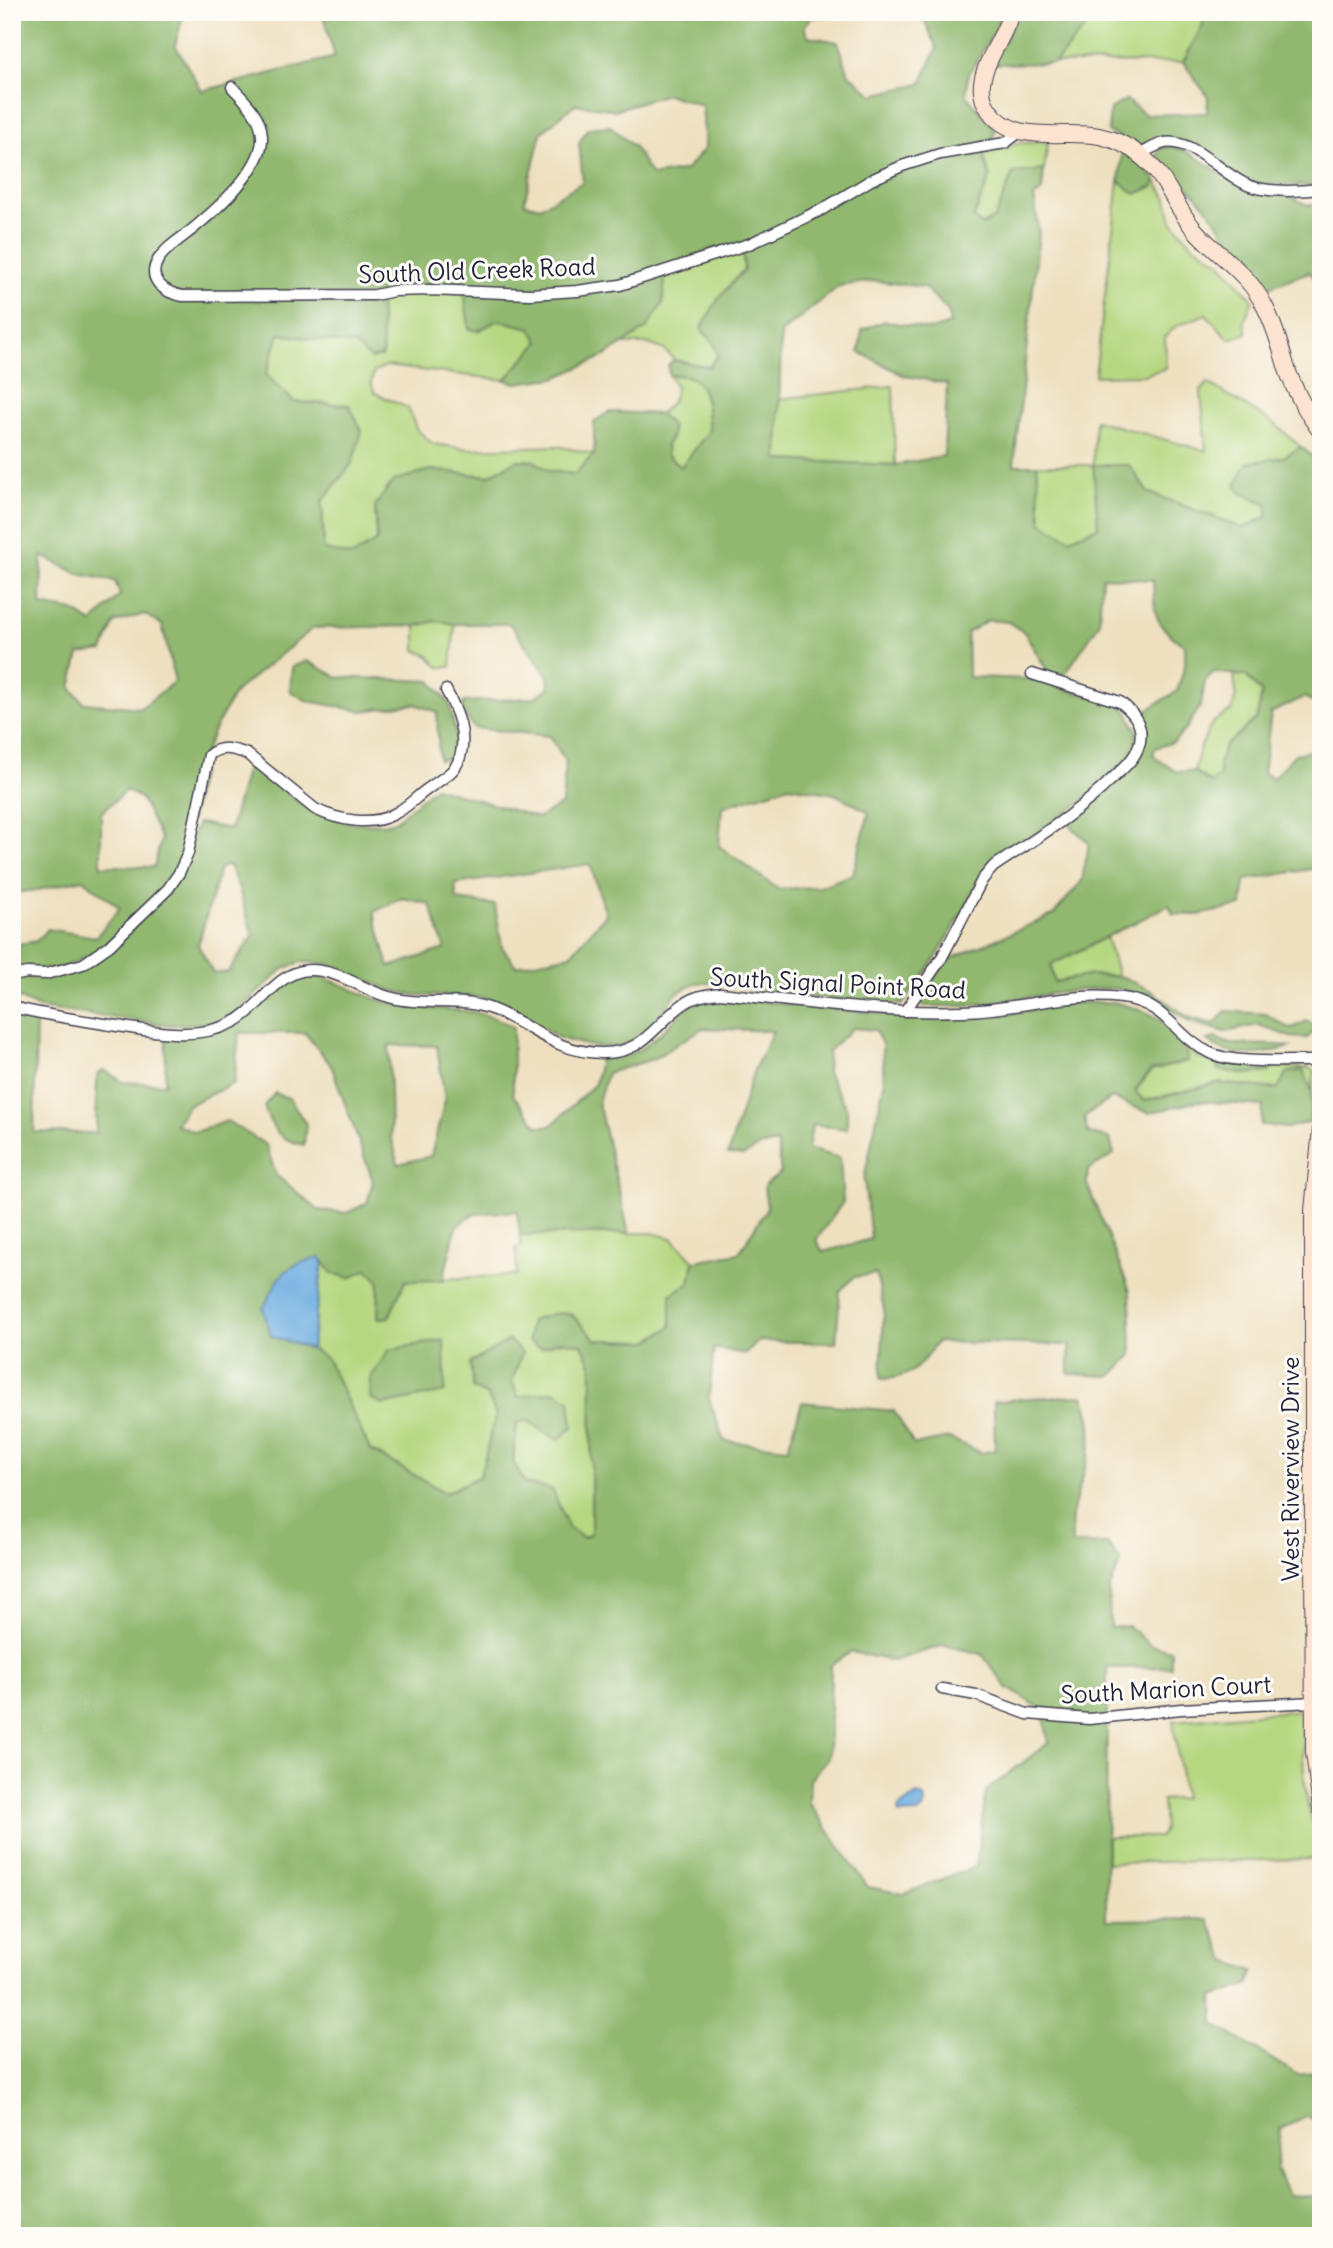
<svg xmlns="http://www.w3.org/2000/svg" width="1333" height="2248" viewBox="0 0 1333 2248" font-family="Delius,sans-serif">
	<rect width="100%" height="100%" fill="#fdfcf7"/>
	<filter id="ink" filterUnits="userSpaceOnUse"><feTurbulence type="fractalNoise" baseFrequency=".0143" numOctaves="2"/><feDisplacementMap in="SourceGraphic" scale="14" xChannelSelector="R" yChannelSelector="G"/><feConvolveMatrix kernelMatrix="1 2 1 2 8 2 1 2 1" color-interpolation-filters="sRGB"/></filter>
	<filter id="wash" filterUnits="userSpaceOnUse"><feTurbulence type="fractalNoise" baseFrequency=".00686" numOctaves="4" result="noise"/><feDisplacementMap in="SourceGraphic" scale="28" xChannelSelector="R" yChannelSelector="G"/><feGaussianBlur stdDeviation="1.57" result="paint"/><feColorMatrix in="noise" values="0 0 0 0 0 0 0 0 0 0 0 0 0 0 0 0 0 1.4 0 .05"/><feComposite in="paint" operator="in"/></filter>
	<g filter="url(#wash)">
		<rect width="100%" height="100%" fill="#eee0bf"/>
		<g fill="#b5d780" stroke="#6c7c5e" stroke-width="2">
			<polygon points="1098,12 1202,12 1203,25 1183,62 1055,63"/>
			<polygon points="1048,142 1044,170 1013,173 995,218 981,225 973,219 990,177 982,155 1019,143"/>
			<polygon points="1155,179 1167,199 1172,221 1192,244 1220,262 1253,300 1244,321 1247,333 1229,339 1206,314 1176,326 1165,337 1166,368 1144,375 1095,376 1119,181 1136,194"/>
			<polygon points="713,248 743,254 744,269 718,299 712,340 718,355 709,367 674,360 665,350 649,344 623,344 647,328 666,270"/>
			<polygon points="463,284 478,331 497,320 531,328 539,342 505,380 386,366 374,372 371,383 375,393 408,408 417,430 433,444 469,449 557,446 594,454 575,474 549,471 534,461 517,460 488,476 430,470 375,506 377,541 353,556 324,550 322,502 352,463 349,405 294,402 266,375 279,334 355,345 371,359 379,287"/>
			<path d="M669 375C676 375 686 375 692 378 708 387 707 415 709 431L681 467 667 456 666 445 672 436 671 425 659 414 672 402 676 387Z"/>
			<polygon points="1208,383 1275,424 1301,447 1283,457 1247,463 1241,493 1268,504 1267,517 1243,528 1147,492 1129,465 1094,465 1098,527 1070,539 1041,522 1037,465 1093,465 1095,420 1206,451 1201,391"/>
			<polygon points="893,386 895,465 778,460 778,399"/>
			<polygon points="436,621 455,624 451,667 439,667 429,656 416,650 416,626"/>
			<polygon points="1234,675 1246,676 1262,693 1257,718 1224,747 1219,763 1220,776 1211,783 1194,771 1200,748 1212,723 1232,710 1236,695"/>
			<polygon points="1106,937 1118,976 1092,975 1054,982 1051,964"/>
			<polygon points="1185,1046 1197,1057 1220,1063 1218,1069 1241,1074 1269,1072 1273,1067 1309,1068 1315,1071 1312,1091 1303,1070 1277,1089 1217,1083 1144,1101 1135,1092 1151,1071 1187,1061"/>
			<polygon points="652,1233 672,1238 694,1261 690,1283 671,1294 671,1327 648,1341 596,1340 571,1314 541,1348 558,1341 582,1344 592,1366 591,1534 583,1538 568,1527 552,1490 525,1484 513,1461 517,1423 526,1420 558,1440 518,1398 512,1381 522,1353 488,1396 496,1415 480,1476 446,1493 370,1450 327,1359 311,1349 323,1261 332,1273 350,1278 367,1268 379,1281 378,1318 389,1317 405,1281 517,1275 516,1248 521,1247 520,1235"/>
			<path d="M1302 1710C1303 1743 1302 1777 1309 1810 1313 1827 1321 1842 1321 1859L1107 1863V1837H1160L1164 1829 1162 1800 1184 1798 1173 1721Z"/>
		</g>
		<g fill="#90b86e" stroke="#596d54" stroke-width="2" fill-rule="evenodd">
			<path d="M12 12H184L175 45 202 91 335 57 322 12H876L812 17 804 27 808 36 838 42 849 74 873 95 921 84 937 48 921 12H1000L997 27 968 75 966 95 995 130 993 139 980 143 990 177 973 218 982 225 995 218 1013 173 1044 170 1042 191 1034 197 1039 232 1014 465H1037L1041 522 1070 539 1098 527 1093 465H1129L1147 492 1243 528 1267 517 1268 504 1241 493 1236 485 1247 463 1283 457 1301 447 1321 463V707L1304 697 1271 713 1263 773 1273 778 1295 754 1321 749V866L1318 868 1245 880 1242 906 1198 915 1173 914 1169 905 1051 965 1054 982 1092 975 1123 977 1150 990 1188 1017 1214 1024 1226 1011 1266 1014 1290 1029 1307 1021 1319 1027 1307 1038 1290 1037 1259 1025 1225 1032 1190 1022 1146 995 1114 988 1079 990 965 1006H922L919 999 945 961 1053 915 1082 881 1089 843 1067 822 1143 748 1147 710 1177 691 1185 666V646C1153 624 1155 617 1153 580L1102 577 1099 624 1063 677 1049 674 1025 633 1008 622 988 620 967 633 968 677 1032 679 1120 705 1127 711 1137 731 1135 747 1128 758 1087 798 991 864 936 958 902 1005 773 994 720 983H695L676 994 647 1032 636 1039 618 1047 590 1046 559 1038 503 1003 479 997 415 995 390 990 328 964 301 962 283 969 231 1017 212 1023 170 1025 39 1008 12 995V980L85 967 170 891 198 823 230 829 249 761 308 809 353 823 383 824 395 821 435 787 539 818 562 804 566 762 550 736 474 728 462 711 464 702 533 698 549 688 548 676 510 624H455L436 621 416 626 313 628 235 692 213 732 204 755 184 852 176 871 164 888 107 944 82 959 60 969 37 970 23 968 12 970V945L37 941 47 929 96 937 120 908 83 879 38 890 12 893ZM666 94 702 105 705 148 686 170 652 176 634 147 610 126 588 128 579 143 583 182 540 207 524 203 541 133 575 104 615 110ZM713 248 743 254 744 270 718 299 701 329 712 340 718 355 709 367 674 360 668 365 669 375C676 375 686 375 692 378 708 387 707 415 709 431L681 467 667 455 666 445 672 436 671 425 659 414 609 412 594 422V454L575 474 549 471 534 461 517 460 488 476 430 470 393 481 375 506 377 541 352 556 324 550 322 502 352 463 362 431 349 405 294 402 266 375 279 334 355 345 371 359 383 356 379 287 463 284 469 329 478 331 498 320 531 328 539 342 505 380 516 383 555 378 605 356 647 328 663 303 666 270ZM875 281 924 287 948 311 950 324 931 330 885 321 862 330 859 352 903 375 947 384 944 456 895 465 778 460 781 333 839 286ZM42 556 79 574 115 581 120 595 92 623 74 611 41 605ZM144 614 162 625 175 681 141 708 84 703 71 688 79 654 103 651 114 623ZM1214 672 1246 676 1262 693 1257 718 1224 747 1219 763 1220 776 1211 783 1194 771 1177 772 1153 756 1155 748 1174 742 1186 729 1201 705 1205 681ZM789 786 835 794 869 812 853 874 820 887 778 889 719 846 722 807ZM126 790 141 798 161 839 154 867 101 866V813ZM590 864 606 914 570 955 516 966 502 947 495 905 457 900 455 884ZM229 865 239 889 253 936 228 972 213 973 198 945 220 868ZM402 898 430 904 445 949 389 967 374 912Z"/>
			<polygon points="1019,12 1098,12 1055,63 992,64"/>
			<polygon points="1202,12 1321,12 1321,186 1261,184 1244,180 1190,145 1141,148 1108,132 1110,109 1126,100 1146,115 1207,113 1208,97 1183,62 1203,25"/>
			<polygon points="1173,147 1186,151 1240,185 1286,194 1307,205 1321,205 1321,284 1309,272 1261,290 1217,221 1197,196 1156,156 1161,148"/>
			<polygon points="1122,152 1139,163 1155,179 1154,186 1136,194 1119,181"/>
			<polygon points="307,661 337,677 431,681 449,703 458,744 451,758 439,760 437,712 415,704 362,711 308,701 290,691 292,667"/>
			<path d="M311 976C338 979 361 996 387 1002 431 1013 471 1002 513 1027V1095L538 1126H551L595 1084 600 1059C635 1059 648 1045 672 1022 677 1017 682 1011 688 1007 698 1000 709 999 720 997L902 1016 963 1017 1001 1015 1073 1003 1114 1002 1142 1010 1158 1018 1185 1046 1188 1061 1150 1071 1135 1091 1144 1101 1218 1083 1277 1089 1287 1073 1303 1070 1312 1091 1309 1122 1287 1128 1261 1125 1263 1106 1199 1101 1149 1113 1112 1098 1084 1117 1088 1133 1110 1139 1114 1154 1088 1170 1087 1184 1130 1291 1132 1355 1111 1376 1069 1374V1345L937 1342C919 1366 914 1378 881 1379L884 1309 876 1274 854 1277 840 1291 836 1343 759 1341 745 1354 714 1348 709 1399 724 1441 788 1448 802 1402 894 1411 914 1445 949 1438 982 1453 995 1450 994 1402 1028 1398 1083 1396C1104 1443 1080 1470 1072 1516 1071 1525 1072 1535 1072 1544H1107L1121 1561 1109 1590 1110 1628 1128 1626 1150 1645 1171 1650V1667L1107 1668 1106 1920 1208 1919 1226 1961 1254 1971 1248 1985 1213 1997 1214 2024 1298 2075 1321 2072V2121L1306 2117 1280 2129 1276 2169 1288 2195 1319 2197 1321 2195V2236H12V1013L36 1020 34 1132 96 1133 97 1075 104 1070 123 1082 165 1084 166 1037 252 1015 288 983 298 977ZM703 1028 773 1031 753 1072 728 1154 743 1156 758 1147 777 1143 781 1173 764 1186 767 1208 739 1253 694 1261 690 1283 671 1294V1327L648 1341 596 1340C569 1311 571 1307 531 1321L528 1341 541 1348 558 1341 582 1344 592 1366 591 1534 583 1538 568 1527 552 1489 525 1484 513 1461 517 1423 526 1420 558 1440 573 1427 570 1400 555 1391 518 1397 512 1381 522 1353 509 1340 470 1363 473 1389 488 1396 496 1415 480 1476 446 1493 370 1450 327 1359 311 1349 271 1335 320 1257 332 1273 350 1278 367 1269 379 1281 378 1318 389 1317 405 1281 443 1280 456 1227 473 1214 517 1211 520 1235 629 1233 598 1103 607 1073 653 1059ZM853 1028 875 1030 882 1044 884 1084 864 1179 871 1239 823 1252 816 1240 843 1202 840 1158 808 1149 812 1125 847 1129V1109L827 1072 828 1051ZM239 1033H305L331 1065 373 1181 367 1203 347 1213 318 1210 276 1175 266 1145 227 1121 195 1132 176 1124 188 1105 234 1083ZM389 1045 437 1046 445 1100 431 1156 398 1164 391 1135ZM944 1645 982 1654 1006 1687 1043 1710 1048 1743 986 1791 976 1866 904 1894 868 1887 809 1803 810 1780 829 1756 831 1665 851 1652 893 1661Z"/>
			<path d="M1215 1038 1230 1044 1280 1045 1289 1047C1263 1056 1229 1059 1207 1041Z"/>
			<polygon points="1220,1063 1273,1067 1269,1072 1241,1074 1217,1069"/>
			<path d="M275 1093 289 1098 306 1124 304 1145C279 1140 271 1129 264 1106Z"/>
			<polygon points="444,1340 445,1392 382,1405 370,1398 371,1377 389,1350"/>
		</g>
		<g fill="#6dade0" stroke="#48688e" stroke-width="2">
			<path d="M320 1257 323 1261 311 1349 271 1336 263 1309C281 1275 280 1267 320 1257Z"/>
			<polygon points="917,1795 923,1797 925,1801 924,1808 918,1813 900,1814 898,1812 899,1807"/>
		</g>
	</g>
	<g filter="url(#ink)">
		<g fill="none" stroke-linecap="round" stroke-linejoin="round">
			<defs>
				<g id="street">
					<path d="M232 87C245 101 261 115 262 136 264 168 217 209 194 228 182 238 166 247 158 260 146 280 165 293 183 296L375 295 394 291 429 290 530 294 577 291 620 285 749 244 823 209 871 180 902 166 940 154 1005 143 1021 131"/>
					<path d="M1139 155C1147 151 1155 145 1164 143 1194 138 1223 176 1250 186 1272 193 1299 191 1321 189"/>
					<path d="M12 976 27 973 46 974 83 964 109 946 168 889 179 873 188 853 209 755C221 745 234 749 247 754L315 809C337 820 371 827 394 814 407 808 417 796 429 788 443 777 457 773 461 753 466 732 456 709 446 690"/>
					<path d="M12 1007C45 1015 78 1020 111 1025 150 1031 195 1041 232 1023 260 1010 275 972 309 970 337 969 363 990 389 997 423 1007 461 996 494 1010 533 1026 555 1052 601 1053 645 1054 654 1024 685 1003 695 996 708 994 720 993 801 1002 883 1014 964 1011 1017 1010 1069 991 1122 998 1167 1003 1175 1037 1210 1053 1235 1065 1292 1060 1321 1061"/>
					<path d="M905 1011 941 959 982 880 993 867C1035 839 1078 813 1114 777 1122 769 1134 760 1138 748 1146 729 1135 713 1120 702L1032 674"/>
					<polyline points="942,1689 976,1695 1027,1714 1089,1719 1181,1709 1313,1702"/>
				</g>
				<g id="secondary">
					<path d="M1011 12C1004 44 966 78 989 110 1014 146 1063 129 1099 136 1114 139 1129 146 1141 156 1168 178 1173 204 1194 229 1218 256 1249 273 1265 307 1276 328 1281 350 1288 372 1296 394 1307 413 1321 432"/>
					<polyline points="1321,1129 1313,1211 1313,1559 1314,1752 1321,1809"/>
				</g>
			</defs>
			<use href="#street" stroke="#413e4f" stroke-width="13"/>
			<use href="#secondary" stroke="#413e4f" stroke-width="18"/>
			<use href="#street" stroke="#fff" stroke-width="10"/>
			<use href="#secondary" stroke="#fde4d1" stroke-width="16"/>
		</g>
	</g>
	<g text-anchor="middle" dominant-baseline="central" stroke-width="6" stroke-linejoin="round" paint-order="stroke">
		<g font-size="24" fill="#22223b" stroke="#fdfcf7">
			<text transform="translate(477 270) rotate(-2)">South Old Creek Road</text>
			<text transform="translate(838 983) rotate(3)">South Signal Point Road</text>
			<text transform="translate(1290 1469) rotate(-90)">West Riverview Drive</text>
			<text transform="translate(1166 1689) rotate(-3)">South Marion Court</text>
		</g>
	</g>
	<rect width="1333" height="2248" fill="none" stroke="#fdfcf7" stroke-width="42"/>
</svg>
